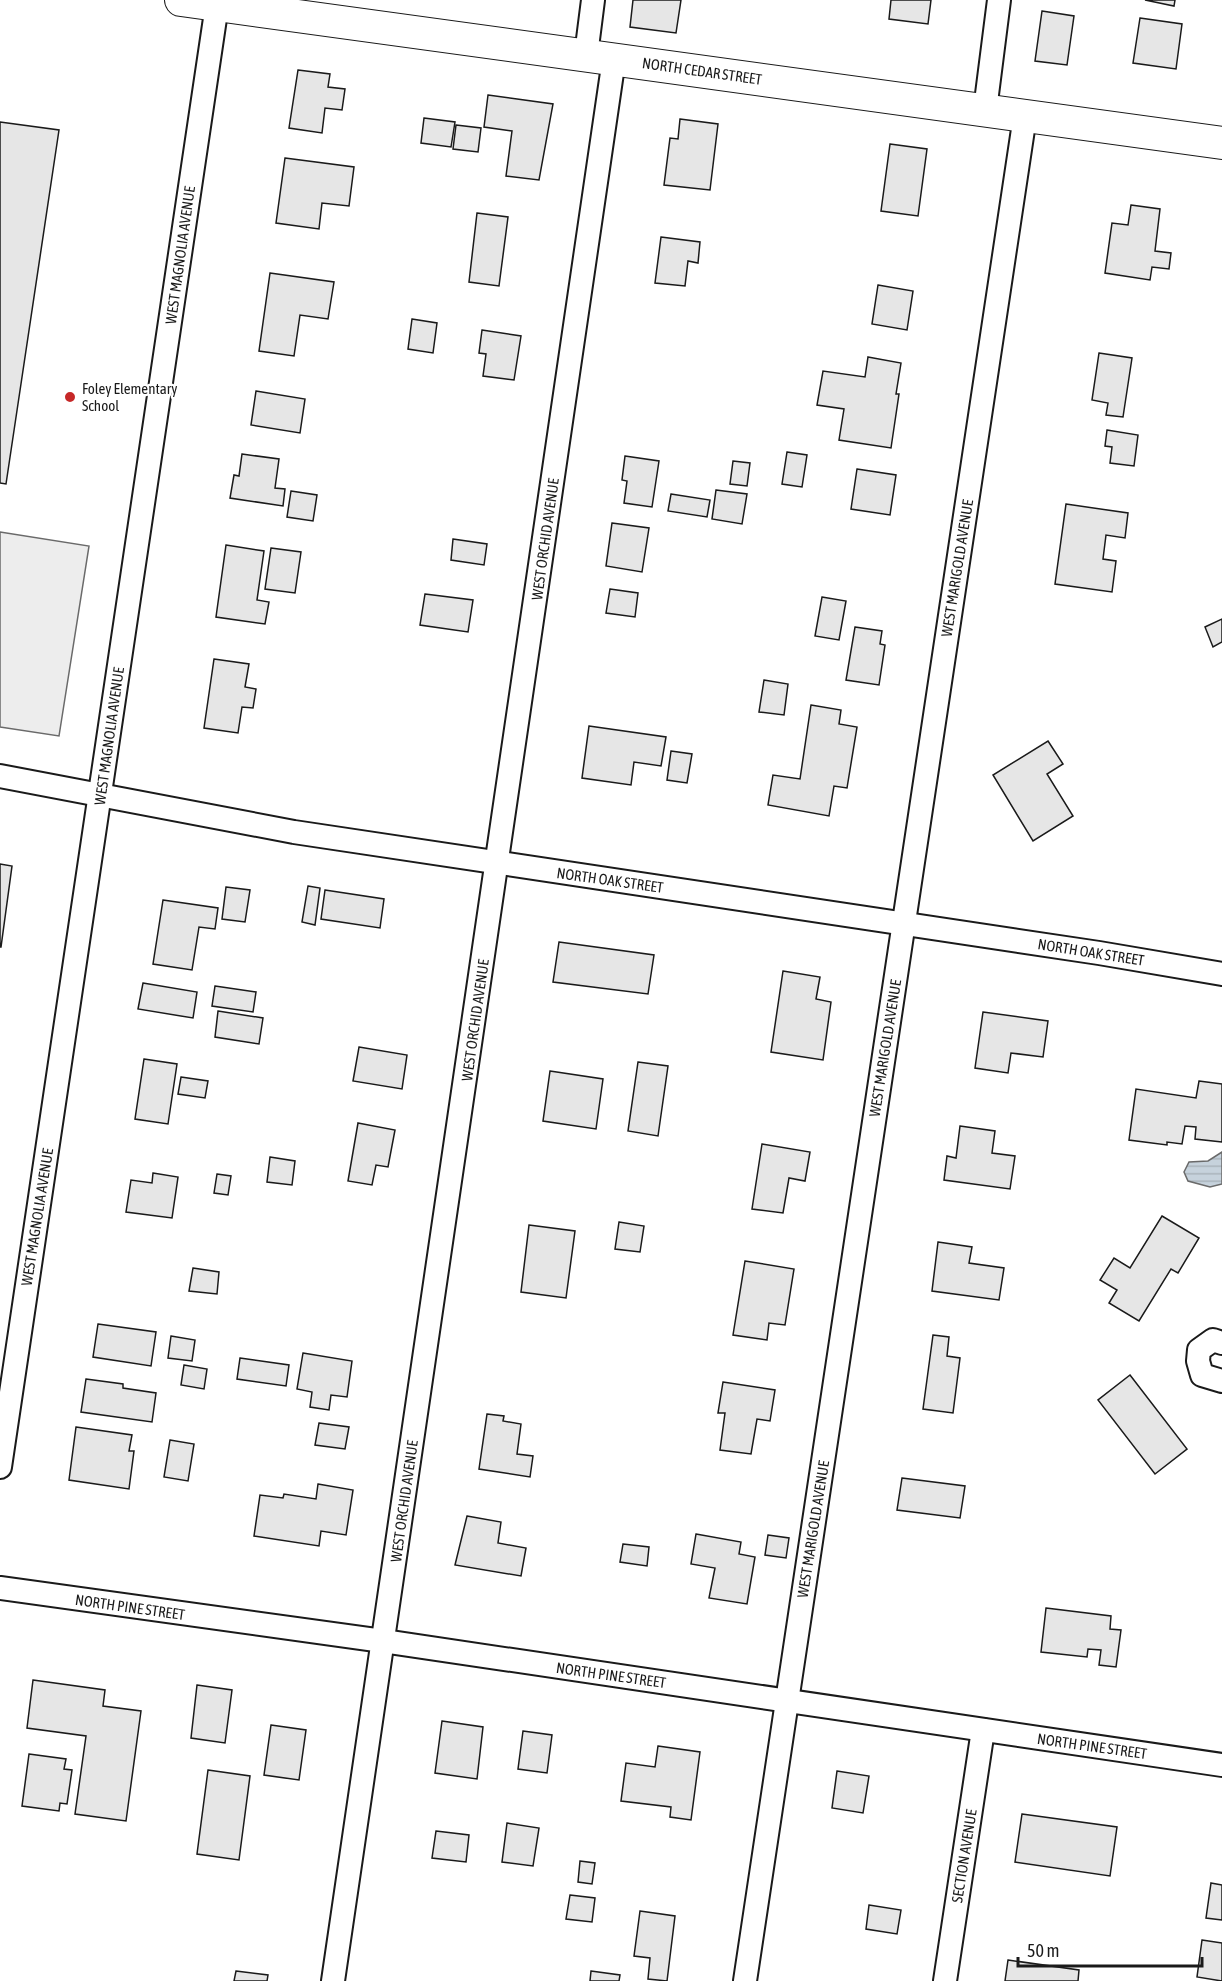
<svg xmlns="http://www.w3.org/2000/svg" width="1222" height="1981" viewBox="0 0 1222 1981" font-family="'Asap Condensed',sans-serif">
	<defs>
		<pattern id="water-rules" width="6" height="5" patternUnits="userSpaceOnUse" patternTransform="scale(1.5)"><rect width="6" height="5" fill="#c6d2dc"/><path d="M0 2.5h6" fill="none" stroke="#aab4bc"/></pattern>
	</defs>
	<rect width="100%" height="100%" fill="#fff"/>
	<polygon fill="#ededed" stroke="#6a6a6a" stroke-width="1.5" points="0,532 89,546 59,736 0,727"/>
	<polygon fill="url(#water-rules)" stroke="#6a6a6a" stroke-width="1.5" points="1222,1152 1222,1184 1210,1187 1188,1181 1184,1172 1189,1162 1208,1161"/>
	<g fill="#e6e6e6" stroke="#1a1a1a" stroke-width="1.5">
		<polygon points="633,0 681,0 676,33 630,27"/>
		<polygon points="891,0 931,0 928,24 889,19"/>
		<polygon points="1145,0 1175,0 1174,6"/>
		<polygon points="1042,11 1074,16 1067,65 1035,61"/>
		<polygon points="1140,18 1182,24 1176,69 1133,63"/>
		<polygon points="298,70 330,74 328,87 345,89 342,110 325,108 322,133 289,128"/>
		<polygon points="488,95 553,104 539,180 506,176 512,131 484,127"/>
		<polygon points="424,118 455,122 451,147 421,143"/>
		<polygon points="680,119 718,124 710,190 664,185 670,138 678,139"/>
		<polygon points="0,122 59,130 6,484 0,483"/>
		<polygon points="456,125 481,128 478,152 453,149"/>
		<polygon points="890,144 927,149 918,216 881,211"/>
		<polygon points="285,158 354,167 349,206 322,203 319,229 276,223"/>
		<polygon points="1131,205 1160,209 1155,251 1171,253 1169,269 1152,267 1150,280 1105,273 1112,223 1128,225"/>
		<polygon points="477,213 508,217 499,286 469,282"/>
		<polygon points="661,237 700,242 698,263 688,261 685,286 655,283"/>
		<polygon points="270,273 334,282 328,319 300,315 294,356 259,351"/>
		<polygon points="878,285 913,291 907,330 872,324"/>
		<polygon points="412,319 437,323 433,353 408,349"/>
		<polygon points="482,330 521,336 514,380 483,376 486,354 479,353"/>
		<polygon points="1099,353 1132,358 1123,417 1106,415 1108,403 1092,400"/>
		<polygon points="868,357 901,363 896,394 899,394 891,448 839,440 844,409 817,405 823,371 865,377"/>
		<polygon points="256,391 305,399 300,433 251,425"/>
		<polygon points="1107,430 1138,435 1134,466 1110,463 1112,447 1105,446"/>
		<polygon points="787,452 807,455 802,487 782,484"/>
		<polygon points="242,454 279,459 275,488 285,489 283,506 230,498 234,475 239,476"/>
		<polygon points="625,456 659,461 652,507 624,503 627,481 622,480"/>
		<polygon points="733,461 750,463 747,486 730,484"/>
		<polygon points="857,469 896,475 890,515 851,509"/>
		<polygon points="716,490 747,494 742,524 712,519"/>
		<polygon points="291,491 317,495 313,521 287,517"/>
		<polygon points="671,494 710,500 707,517 668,511"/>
		<polygon points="1066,504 1128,513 1125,538 1106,535 1103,559 1116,561 1112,592 1055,584"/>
		<polygon points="612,523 649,528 642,572 606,566"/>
		<polygon points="453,539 487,544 484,565 451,560"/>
		<polygon points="226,545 264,551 257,600 269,602 265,624 216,617"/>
		<polygon points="271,548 301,552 295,593 265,589"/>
		<polygon points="610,589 638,593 635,617 606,613"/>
		<polygon points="425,594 473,600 468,632 420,625"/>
		<polygon points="822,597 846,601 839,640 815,636"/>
		<polygon points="1222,619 1222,642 1213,647 1205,627"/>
		<polygon points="855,627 882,631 880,644 885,645 879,685 846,680"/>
		<polygon points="214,659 249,664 245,687 256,689 253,708 242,707 238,733 204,728"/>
		<polygon points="764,680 788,684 784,715 759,712"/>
		<polygon points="811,705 841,710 839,724 857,727 847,788 834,786 829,816 768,805 773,775 800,779"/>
		<polygon points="589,726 666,737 661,766 634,762 631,785 582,778"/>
		<polygon points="1048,741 1063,764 1047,774 1073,816 1033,841 993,775"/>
		<polygon points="671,751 692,754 687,783 667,780"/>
		<polygon points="0,864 12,866 1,947 0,947"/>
		<polygon points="308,886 320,888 315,925 302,922"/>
		<polygon points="226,887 250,890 245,922 222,919"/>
		<polygon points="325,890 384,899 380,928 321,919"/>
		<polygon points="163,900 218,908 215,929 199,927 192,970 153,964"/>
		<polygon points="559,942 654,955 648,994 553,982"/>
		<polygon points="783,971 820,977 816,999 831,1002 823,1060 771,1052"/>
		<polygon points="143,983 197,992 193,1018 138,1009"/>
		<polygon points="215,986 256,992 253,1012 212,1006"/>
		<polygon points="218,1011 263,1018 259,1044 215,1037"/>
		<polygon points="983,1012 1048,1021 1043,1057 1011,1053 1008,1073 975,1068"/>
		<polygon points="359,1047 407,1055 402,1089 353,1081"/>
		<polygon points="144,1059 177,1064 168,1124 135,1119"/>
		<polygon points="638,1062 668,1066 658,1136 628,1131"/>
		<polygon points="550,1071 603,1079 596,1129 543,1121"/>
		<polygon points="181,1077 208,1081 205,1098 178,1094"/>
		<polygon points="1199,1081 1222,1084 1222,1142 1195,1139 1196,1127 1185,1126 1182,1144 1167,1142 1167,1145 1129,1140 1136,1089 1196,1098"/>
		<polygon points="358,1123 395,1130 388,1167 376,1165 372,1185 348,1181"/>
		<polygon points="960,1126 995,1131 992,1153 1015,1156 1010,1189 944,1180 947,1156 956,1158"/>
		<polygon points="762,1144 810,1152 805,1181 789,1178 783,1213 752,1209"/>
		<polygon points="270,1157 295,1161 292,1185 267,1182"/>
		<polygon points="153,1173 178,1177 172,1218 126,1212 131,1180 152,1183"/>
		<polygon points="217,1174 231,1176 228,1195 214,1193"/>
		<polygon points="1162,1216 1199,1238 1178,1273 1171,1269 1139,1321 1109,1303 1117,1290 1100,1280 1114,1258 1130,1268"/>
		<polygon points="619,1222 644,1226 640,1252 615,1249"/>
		<polygon points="529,1225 575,1231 566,1298 521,1292"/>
		<polygon points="938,1242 972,1247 969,1263 1004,1268 999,1300 932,1291"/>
		<polygon points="745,1261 794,1269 785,1325 769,1323 767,1340 733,1335"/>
		<polygon points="193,1268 219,1272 217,1294 189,1291"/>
		<polygon points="98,1324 156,1332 151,1366 93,1357"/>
		<polygon points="933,1335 949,1337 947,1356 960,1358 953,1413 923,1409"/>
		<polygon points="171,1336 195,1340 192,1361 168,1358"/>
		<polygon points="303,1353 352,1361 347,1397 331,1395 329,1410 310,1407 312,1392 297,1389"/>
		<polygon points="240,1358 289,1365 286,1386 237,1379"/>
		<polygon points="184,1365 207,1369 204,1389 181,1385"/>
		<polygon points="1130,1375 1187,1449 1155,1474 1098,1400"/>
		<polygon points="86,1379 123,1384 123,1388 156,1393 152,1422 81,1412"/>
		<polygon points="723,1382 775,1390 770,1421 757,1419 751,1454 720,1450 725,1413 718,1413"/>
		<polygon points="487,1414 504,1416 503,1421 521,1424 517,1454 533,1456 530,1477 479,1469"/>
		<polygon points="319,1423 349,1427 345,1449 315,1445"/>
		<polygon points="76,1427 132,1435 129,1451 134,1451 129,1489 69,1480"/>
		<polygon points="170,1440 194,1444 188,1481 164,1477"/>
		<polygon points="902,1478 965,1486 960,1518 897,1510"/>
		<polygon points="318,1484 353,1490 346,1535 321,1531 319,1546 254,1536 260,1495 283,1498 284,1494 316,1499"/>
		<polygon points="467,1516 501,1522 498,1543 526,1548 521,1576 455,1565"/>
		<polygon points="696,1534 741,1542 739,1554 755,1557 747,1604 709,1598 715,1568 691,1564"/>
		<polygon points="768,1535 789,1538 786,1558 765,1555"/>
		<polygon points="623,1544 649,1547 647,1566 620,1562"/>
		<polygon points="1046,1608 1111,1616 1110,1629 1121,1630 1116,1667 1099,1665 1101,1650 1088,1649 1087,1657 1041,1652"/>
		<polygon points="33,1680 105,1690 103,1706 141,1711 126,1821 75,1814 86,1736 27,1728"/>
		<polygon points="197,1685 232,1690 225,1743 191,1738"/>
		<polygon points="442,1721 483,1727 477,1779 435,1773"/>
		<polygon points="271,1725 306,1730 299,1780 264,1775"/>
		<polygon points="523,1731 552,1735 547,1773 518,1769"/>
		<polygon points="658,1746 700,1752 691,1820 670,1817 671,1807 621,1801 626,1763 655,1767"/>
		<polygon points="29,1754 66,1759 64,1769 72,1770 67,1804 60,1803 59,1811 22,1806"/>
		<polygon points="208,1770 250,1776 239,1860 197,1854"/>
		<polygon points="837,1771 869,1776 863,1813 832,1808"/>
		<polygon points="1022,1814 1117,1827 1110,1876 1015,1862"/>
		<polygon points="507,1823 539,1828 533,1866 502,1862"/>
		<polygon points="436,1831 469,1835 466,1862 432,1858"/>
		<polygon points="580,1861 595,1863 592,1884 578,1882"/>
		<polygon points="1211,1883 1222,1885 1222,1920 1206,1918"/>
		<polygon points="570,1895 595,1898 592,1922 566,1919"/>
		<polygon points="869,1905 901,1910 897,1934 866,1929"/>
		<polygon points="640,1911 675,1916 667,1981 648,1979 650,1958 634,1956"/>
		<polygon points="1202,1940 1222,1943 1222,1981 1197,1977"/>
		<polygon points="1008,1960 1079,1970 1078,1981 1005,1981"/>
		<polygon points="236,1971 268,1975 267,1981 234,1981"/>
		<polygon points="591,1971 620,1975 619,1981 590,1981"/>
	</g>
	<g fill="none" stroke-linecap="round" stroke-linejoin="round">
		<defs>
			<g id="street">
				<polyline points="586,55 593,0"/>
				<polyline points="985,110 999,0"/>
				<polyline points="0,776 294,832 1099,953 1222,974"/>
				<polyline points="1222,1343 1213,1340 1199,1350 1198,1361 1202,1375 1222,1381"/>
				<polyline points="0,1467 217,5"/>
				<polyline points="0,1588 383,1641 1222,1765"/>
				<polyline points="333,1981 614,59"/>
				<polyline points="745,1981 1025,116"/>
				<polyline points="945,1981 983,1730"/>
			</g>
			<polyline id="secondary" points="181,0 1222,143"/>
		</defs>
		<use href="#street" stroke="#1a1a1a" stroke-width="26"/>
		<use href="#secondary" stroke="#1a1a1a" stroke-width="34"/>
		<use href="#street" stroke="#fff" stroke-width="22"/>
		<use href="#secondary" stroke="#fff" stroke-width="32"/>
	</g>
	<circle fill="#c62828" stroke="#fff" stroke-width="2" cx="70" cy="397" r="6"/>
	<g text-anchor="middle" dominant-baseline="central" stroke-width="4.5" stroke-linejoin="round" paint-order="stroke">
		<g font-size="15" fill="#1a1a1a" stroke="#fff">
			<text transform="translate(702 71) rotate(8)">NORTH CEDAR STREET</text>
			<text transform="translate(180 255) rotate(-82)">WEST MAGNOLIA AVENUE</text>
			<text transform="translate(545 539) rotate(-82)">WEST ORCHID AVENUE</text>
			<text transform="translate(957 568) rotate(-81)">WEST MARIGOLD AVENUE</text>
			<text transform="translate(109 736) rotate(-82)">WEST MAGNOLIA AVENUE</text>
			<text transform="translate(610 880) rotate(8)">NORTH OAK STREET</text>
			<text transform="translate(1091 952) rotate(9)">NORTH OAK STREET</text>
			<text transform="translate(475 1020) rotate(-82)">WEST ORCHID AVENUE</text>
			<text transform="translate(885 1048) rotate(-81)">WEST MARIGOLD AVENUE</text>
			<text transform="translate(37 1217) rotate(-81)">WEST MAGNOLIA AVENUE</text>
			<text transform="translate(404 1501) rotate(-82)">WEST ORCHID AVENUE</text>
			<text transform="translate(813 1529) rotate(-81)">WEST MARIGOLD AVENUE</text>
			<text transform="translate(130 1607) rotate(8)">NORTH PINE STREET</text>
			<text transform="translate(611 1675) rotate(8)">NORTH PINE STREET</text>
			<text transform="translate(1092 1746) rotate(8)">NORTH PINE STREET</text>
			<text transform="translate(964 1856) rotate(-81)">SECTION AVENUE</text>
		</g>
		<g font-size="15" fill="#1a1a1a" stroke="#fff" text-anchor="start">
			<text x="82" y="388">Foley Elementary<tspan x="82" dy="17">School</tspan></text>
		</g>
	</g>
	<path d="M1018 1957v9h184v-9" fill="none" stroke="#1a1a1a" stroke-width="3"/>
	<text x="1027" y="1957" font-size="18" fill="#1a1a1a" stroke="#ffffff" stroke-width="4.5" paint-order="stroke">50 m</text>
</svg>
